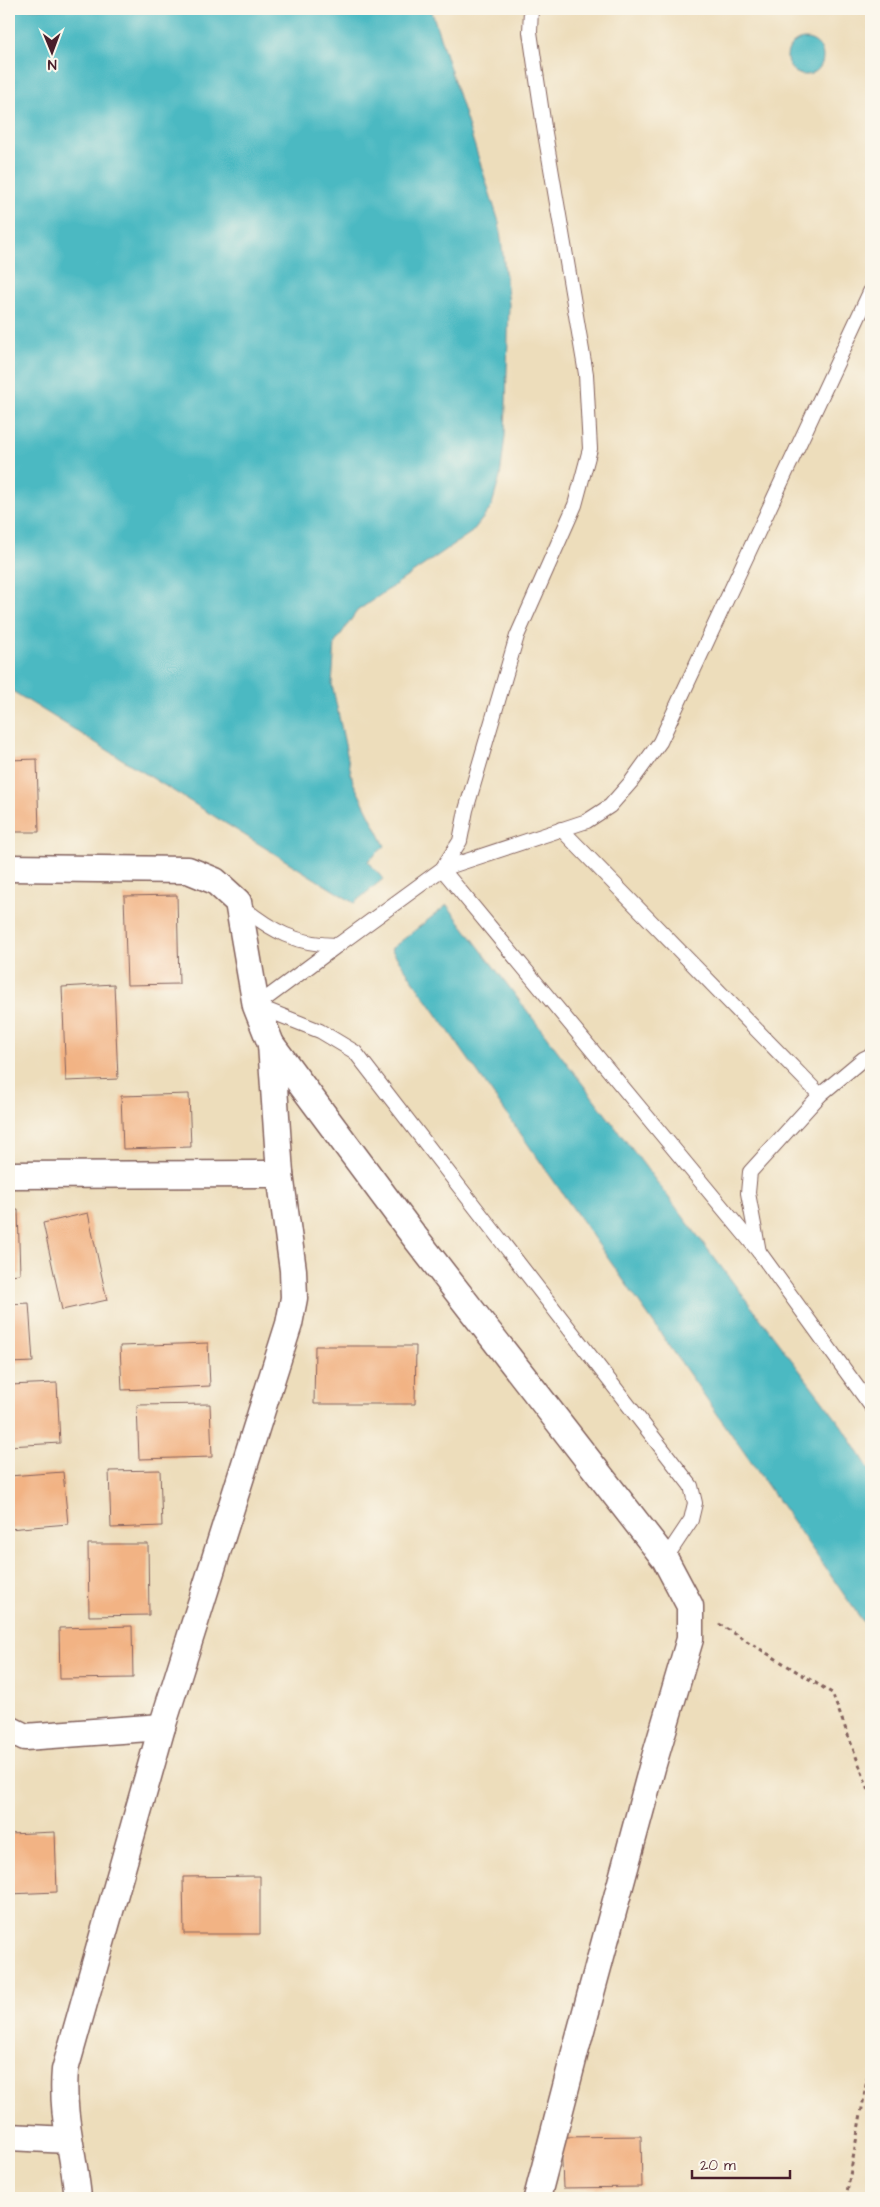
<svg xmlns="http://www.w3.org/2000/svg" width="880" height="2207" viewBox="0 0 880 2207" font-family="'Architects Daughter',sans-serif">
	<rect width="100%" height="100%" fill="#fbf7ec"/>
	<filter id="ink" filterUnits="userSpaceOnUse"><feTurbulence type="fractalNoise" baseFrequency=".02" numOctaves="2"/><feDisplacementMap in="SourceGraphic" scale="10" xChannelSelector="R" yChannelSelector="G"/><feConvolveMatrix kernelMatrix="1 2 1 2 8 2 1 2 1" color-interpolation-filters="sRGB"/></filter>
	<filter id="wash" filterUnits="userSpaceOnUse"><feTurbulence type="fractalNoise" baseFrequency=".0096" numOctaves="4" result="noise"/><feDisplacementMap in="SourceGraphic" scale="20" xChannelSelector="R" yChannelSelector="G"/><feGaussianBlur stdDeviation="1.12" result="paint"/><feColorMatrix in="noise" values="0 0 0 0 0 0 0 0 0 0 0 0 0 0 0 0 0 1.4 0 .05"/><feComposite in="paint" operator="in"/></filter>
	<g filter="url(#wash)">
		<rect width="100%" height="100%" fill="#edddbb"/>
		<g fill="#4bb9c2" stroke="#4a6c76">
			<polygon points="9,9 431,9 499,222 509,304 505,436 500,477 491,508 472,532 357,611 335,643 332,684 353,782 385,846 368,861 383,879 354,903 9,689"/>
			<circle cx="805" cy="57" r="18"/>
			<polygon points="447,905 844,1429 871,1472 871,1633 391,949"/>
		</g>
		<g id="blocks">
			<g fill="#f2b384">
				<polygon points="37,759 39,832 9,832 9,760"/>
				<polygon points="177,895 179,984 127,985 124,896"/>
				<polygon points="114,984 118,1079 66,1081 62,987"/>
				<polygon points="189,1094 191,1147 123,1149 121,1096"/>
				<polygon points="9,1210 18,1210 20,1274 9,1275"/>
				<polygon points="88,1213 107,1300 62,1310 43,1223"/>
				<polygon points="29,1303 33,1362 9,1363 9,1304"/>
				<polygon points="208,1343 210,1386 122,1390 120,1346"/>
				<polygon points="315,1346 416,1346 415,1404 314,1404"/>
				<polygon points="57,1383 60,1443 9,1446 9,1385"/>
				<polygon points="210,1404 212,1457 139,1459 137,1405"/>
				<polygon points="160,1470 162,1526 111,1528 109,1471"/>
				<polygon points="63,1472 68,1524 9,1529 9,1476"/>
				<polygon points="88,1544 148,1544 149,1615 89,1616"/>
				<polygon points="132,1626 133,1678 60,1679 59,1628"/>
				<polygon points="55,1832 57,1892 9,1894 9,1834"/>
				<polygon points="260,1876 260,1934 184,1934 183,1877"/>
				<polygon points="641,2136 642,2187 563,2188 561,2137"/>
			</g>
		</g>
	</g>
	<g filter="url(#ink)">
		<use href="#blocks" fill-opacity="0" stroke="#83625d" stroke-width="1"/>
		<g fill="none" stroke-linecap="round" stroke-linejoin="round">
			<defs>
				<g id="service">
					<polyline points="871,290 660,742 631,782 610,806 587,821 442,869 760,1253 871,1406"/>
					<polyline points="561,829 820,1095 863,1059 871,1055"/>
					<path d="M240 905C271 931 297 945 338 945L442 869 460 841 466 810 517 636 575 505 590 449 586 374 544 127 530 32 531 9"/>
					<polyline points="256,1006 338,945"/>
					<polyline points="257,1006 320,1031 355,1052 691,1486 695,1503 691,1520 665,1559"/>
					<polyline points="759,1252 748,1193 750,1172 820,1095"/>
				</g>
				<g id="minor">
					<polyline points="9,868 188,870 215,881 238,902 256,1006 271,1044 414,1236 665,1559 690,1606 690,1639 653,1764 575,2052 537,2198"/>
					<polyline points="9,1175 280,1174"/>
					<polyline points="9,1729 25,1737 162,1727"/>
					<polyline points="9,2137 68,2140"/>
					<path d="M78 2198C74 2154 61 2115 65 2070L162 1727 289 1324 294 1298 293 1270 280 1174 271 1044"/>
				</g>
			</defs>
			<use href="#service" stroke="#83625d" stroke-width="16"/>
			<use href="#minor" stroke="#83625d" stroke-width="29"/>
			<g stroke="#83625d" stroke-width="3" stroke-dasharray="4 4" stroke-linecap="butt">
				<polyline points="719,1624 832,1693 871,1796"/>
				<polyline points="846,2198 870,2063 871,2039"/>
			</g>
			<use href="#service" stroke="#fff" stroke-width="14"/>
			<use href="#minor" stroke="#fff" stroke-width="26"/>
		</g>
	</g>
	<rect width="880" height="2207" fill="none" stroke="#fbf7ec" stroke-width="30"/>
	<g transform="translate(52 52) rotate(179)" stroke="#fbf7ec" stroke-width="4" paint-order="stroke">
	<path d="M0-4L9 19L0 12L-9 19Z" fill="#4a1f2b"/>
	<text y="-8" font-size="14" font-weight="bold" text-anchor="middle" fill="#4a1f2b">N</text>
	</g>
	<path d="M692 2170v8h98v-8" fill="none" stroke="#4a1f2b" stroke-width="2.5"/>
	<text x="700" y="2170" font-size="15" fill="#4a1f2b" stroke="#fbf7ec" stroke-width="4" paint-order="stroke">20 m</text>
</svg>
